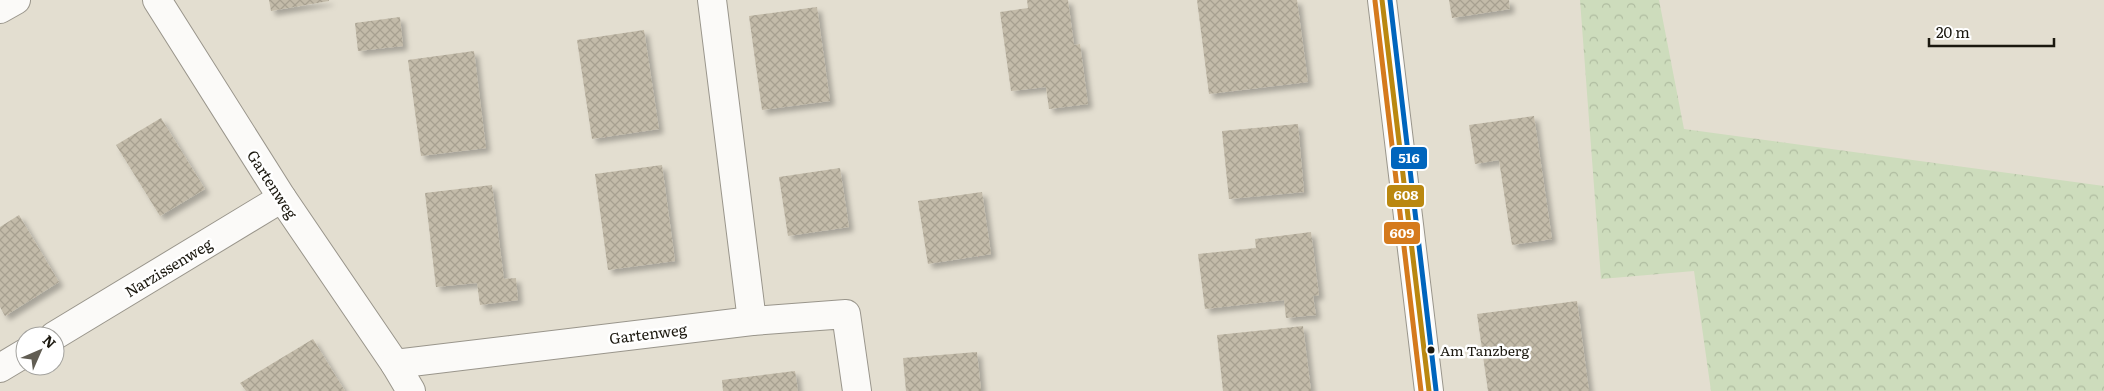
<svg xmlns="http://www.w3.org/2000/svg" width="2104" height="391" viewBox="0 0 2104 391" font-family="Literata,serif">
	<defs>
		<pattern id="forest-crowns" width="20" height="18" patternUnits="userSpaceOnUse" patternTransform="scale(1.25)"><rect width="20" height="18" fill="#cddcbc"/><path d="M2 6a3 3 0 1 1 6 0M12 15a3 3 0 1 1 6 0" fill="none" stroke="#afbca0"/></pattern>
		<pattern id="building-cross-hatch" width="8" height="8" patternUnits="userSpaceOnUse" patternTransform="scale(1.25)"><rect width="8" height="8" fill="#c3bba9"/><path d="M0 0l8 8M0 8l8-8" fill="none" stroke="#a7a090"/></pattern>
		<filter id="shadow"><feDropShadow dx="4.5" dy="4.5" stdDeviation="2.5" flood-color="#0004"/></filter>
	</defs>
	<rect width="100%" height="100%" fill="#e3ded0"/>
	<polygon fill="url(#forest-crowns)" points="1580,0 1659,0 1684,129 2104,186 2104,391 1711,391 1694,271 1601,279"/>
	<g fill="url(#building-cross-hatch)" filter="url(#shadow)">
		<polygon points="269,0 329,0 329,1 271,11"/>
		<polygon points="1027,0 1068,0 1074,45 1080,44 1088,104 1049,109 1046,87 1011,91 1000,12 1028,8"/>
		<polygon points="1197,0 1297,0 1308,82 1209,94"/>
		<polygon points="1449,0 1509,0 1510,9 1452,18"/>
		<polygon points="817,7 830,101 762,110 749,16"/>
		<polygon points="400,17 403,46 358,51 355,23"/>
		<polygon points="644,30 659,129 592,139 577,40"/>
		<polygon points="474,51 486,148 421,156 408,60"/>
		<polygon points="1534,116 1552,239 1512,245 1499,160 1475,164 1469,125"/>
		<polygon points="161,118 205,189 160,216 116,145"/>
		<polygon points="1298,124 1304,192 1229,199 1222,131"/>
		<polygon points="662,165 675,261 608,270 595,174"/>
		<polygon points="840,168 849,227 788,236 779,177"/>
		<polygon points="492,185 504,279 516,278 518,300 480,305 477,283 436,287 425,193"/>
		<polygon points="982,192 991,254 928,264 918,201"/>
		<polygon points="19,215 59,282 5,316 0,307 0,227"/>
		<polygon points="1311,232 1319,295 1313,296 1316,315 1286,318 1284,300 1205,309 1198,254 1256,248 1255,239"/>
		<polygon points="1577,301 1589,391 1488,391 1477,314"/>
		<polygon points="1303,326 1311,391 1223,391 1217,335"/>
		<polygon points="313,339 345,391 246,391 240,383"/>
		<polygon points="977,352 981,391 906,391 903,358"/>
		<polygon points="795,371 798,391 723,391 722,380"/>
	</g>
	<g fill="none" stroke-linecap="round" stroke-linejoin="round">
		<defs>
			<g id="minor">
				<polyline points="157,0 282,198 395,364 411,391"/>
				<polyline points="712,0 752,321"/>
				<polyline points="1382,0 1429,391"/>
				<polyline points="0,9 16,0"/>
				<polyline points="54,336 282,198"/>
				<polyline points="395,364 752,321 846,314 857,391"/>
				<polyline points="0,368 25,353"/>
			</g>
		</defs>
		<use href="#minor" stroke="#99958b" stroke-width="30"/>
		<use href="#minor" stroke="#fbfaf8" stroke-width="28"/>
		<defs>
			<polyline id="bus-1" points="1382,0 1429,391"/>
			<polyline id="bus-2" points="1375,1 1421,391"/>
			<polyline id="bus-3" points="1390,0 1436,390"/>
		</defs>
		<use href="#bus-1" stroke="#fff" stroke-width="9"/>
		<use href="#bus-2" stroke="#fff" stroke-width="9"/>
		<use href="#bus-3" stroke="#fff" stroke-width="9"/>
		<use href="#bus-1" stroke="#ba8810" stroke-width="5"/>
		<use href="#bus-2" stroke="#d57a1d" stroke-width="5"/>
		<use href="#bus-3" stroke="#0065bd" stroke-width="5"/>
	</g>
	<circle fill="#1b180f" stroke="#fff" stroke-width="2" cx="1431" cy="350" r="4.5"/>
	<g text-anchor="middle" dominant-baseline="central" stroke-width="5" stroke-linejoin="round" paint-order="stroke">
		<g font-size="14" fill="#1b180f" stroke="#fff" text-anchor="start">
			<text x="1440" y="350">Am Tanzberg</text>
		</g>
		<g font-size="15" fill="#1b180f" stroke="#fff">
			<text transform="translate(273 184) rotate(57)">Gartenweg</text>
			<text transform="translate(168 267) rotate(-31)">Narzissenweg</text>
			<text transform="translate(648 333) rotate(-7)">Gartenweg</text>
		</g>
	</g>
	<g stroke="#fff" stroke-width="2">
		<rect x="1390" y="146" width="38" height="24" rx="5" fill="#0065bd"/>
		<rect x="1386" y="184" width="39" height="24" rx="5" fill="#ba8810"/>
		<rect x="1383" y="221" width="38" height="24" rx="5" fill="#d57a1d"/>
	</g>
	<g font-size="14" text-anchor="middle" font-weight="bold" fill="#fff">
		<text x="1409" y="163">516</text>
		<text x="1406" y="200">608</text>
		<text x="1402" y="238">609</text>
	</g>
	<g transform="translate(40 351) rotate(45)"><circle r="24" fill="#ffffff" stroke="#a4a39f"/>
	<path d="M0-4L9 19L0 12L-9 19Z" fill="#615d53"/>
	<text y="-8" font-size="14" font-weight="bold" text-anchor="middle" fill="#1b180f">N</text>
	</g>
	<path d="M1929 38v8h125v-8" fill="none" stroke="#1b180f" stroke-width="2.5"/>
	<text x="1936" y="38" font-size="15" fill="#1b180f" stroke="#ffffff" stroke-width="4" paint-order="stroke">20 m</text>
</svg>
